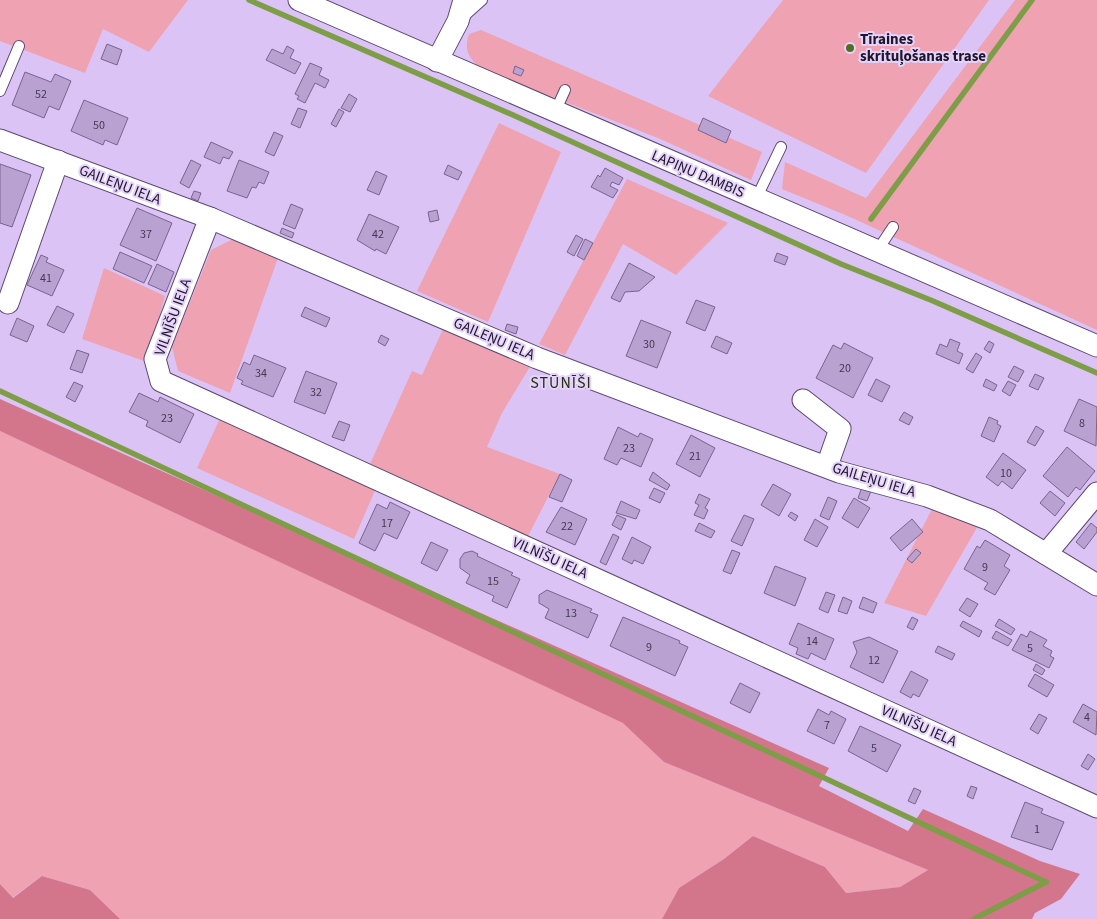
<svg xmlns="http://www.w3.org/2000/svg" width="1097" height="919" viewBox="0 0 1097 919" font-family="'Source Sans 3',sans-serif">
	<rect width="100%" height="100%" fill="#dbc4f5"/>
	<g fill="#efa2b2">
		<polygon points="0,0 188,0 149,52 103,29 85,73 0,41"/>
		<polygon points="783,0 989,0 866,173 708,96"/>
		<polygon points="1015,0 1097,0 1097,330 850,217 782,189 785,162 866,198"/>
		<path d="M481 30 762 152 751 180 658 138 483 70C470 60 463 51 469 34Z"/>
		<polygon points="499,123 561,152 488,322 417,291"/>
		<polygon points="627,179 728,223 676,275 623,244 565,355 539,344"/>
		<polygon points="233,239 278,258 230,393 178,371 172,347 211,250"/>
		<polygon points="104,268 165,296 147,362 82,339"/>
		<polygon points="443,329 531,365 502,413 487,447 560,474 528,536 370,464 412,371 422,375"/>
		<polygon points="222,414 377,486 354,539 197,468"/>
		<polygon points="0,431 624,723 664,762 928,870 900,887 846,893 825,867 753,836 724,859 679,888 662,919 120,919 90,890 42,876 12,898 0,884"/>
		<polygon points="933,507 979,524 926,616 884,603"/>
	</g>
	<g fill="#d4768b">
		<polygon points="0,399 829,768 819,786 908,831 923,809 1040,861 1080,874 1061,899 1035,913 1032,919 662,919 679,888 724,859 753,836 825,867 846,893 900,887 928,870 664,762 623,723 0,431"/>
		<polygon points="42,876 90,890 120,919 0,919 0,884 13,898"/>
	</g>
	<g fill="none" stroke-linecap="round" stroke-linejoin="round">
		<g stroke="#7e9d47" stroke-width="5.5">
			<polyline points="249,0 513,115 841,264 933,301 1097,373"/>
			<polyline points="871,219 1032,0"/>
			<polyline points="0,391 1046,882"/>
			<polyline points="974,919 1046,882"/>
		</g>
	</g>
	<g fill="#b9a2d2" stroke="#796490">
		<polygon points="107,44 122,50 117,65 101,59"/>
		<polygon points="287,46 294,50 290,58 301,63 295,74 266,60 272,49 283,54"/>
		<polygon points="310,63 322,68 319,75 329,80 325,88 315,83 305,103 297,99 299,96 295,94"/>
		<polygon points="515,66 524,70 521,76 513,73"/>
		<polygon points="25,72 51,82 55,74 71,81 59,110 49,106 44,118 12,105"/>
		<polygon points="349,94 357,99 350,112 341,108"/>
		<polygon points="84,100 128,118 117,145 105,140 103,145 71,131"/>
		<polygon points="298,108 307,111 300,128 291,124"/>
		<polygon points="339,109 344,112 336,127 331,124"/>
		<polygon points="703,118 731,131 726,143 698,130"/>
		<polygon points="274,132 283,136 274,156 265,152"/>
		<polygon points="211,142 233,152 229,159 223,157 220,164 204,157"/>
		<polygon points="191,160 201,165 189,188 180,183"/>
		<polygon points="239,160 269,172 264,184 259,182 256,188 252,187 247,198 227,191"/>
		<polygon points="0,164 31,175 12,227 0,223"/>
		<polygon points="448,165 462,172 458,180 444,174"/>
		<polygon points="605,168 623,178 619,185 612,182 610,186 618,190 613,198 591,187 598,175 600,177"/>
		<polygon points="376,171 387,176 379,195 367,190"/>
		<polygon points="194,191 201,193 198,201 191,198"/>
		<polygon points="291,204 303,209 295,229 283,224"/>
		<polygon points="137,208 172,223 156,261 120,245"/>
		<polygon points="437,210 439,220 430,222 428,212"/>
		<polygon points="369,214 399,227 386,254 376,249 375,251 357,240"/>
		<polygon points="282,228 294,233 292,238 280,233"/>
		<polygon points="576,235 583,239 574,256 567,252"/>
		<polygon points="585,239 593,243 584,260 577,256"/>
		<polygon points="120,252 152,266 144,283 113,269"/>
		<polygon points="777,253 788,257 785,265 774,261"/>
		<polygon points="41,255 48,258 46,262 64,270 52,296 27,285"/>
		<polygon points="629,263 655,277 639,291 625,292 620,302 611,298"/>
		<polygon points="157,264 174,272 166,292 148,284"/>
		<polygon points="696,300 715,307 705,331 686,323"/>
		<polygon points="57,306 74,314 64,333 47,325"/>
		<polygon points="305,307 330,318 326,327 301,316"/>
		<polygon points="17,318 34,326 27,342 10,335"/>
		<polygon points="641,320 671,332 657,368 626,356"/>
		<polygon points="507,324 518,327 516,334 505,330"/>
		<polygon points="381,335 389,339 385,346 378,342"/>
		<polygon points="716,336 732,343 727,354 711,347"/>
		<polygon points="950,339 960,343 957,351 963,354 959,364 936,354 940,344 947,347"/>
		<polygon points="989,341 994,344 990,353 984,349"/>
		<polygon points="844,343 873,358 853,398 816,378 833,345 841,349"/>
		<polygon points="77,350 89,354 82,373 70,369"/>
		<polygon points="976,353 982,357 973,373 966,369"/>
		<polygon points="254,355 286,368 273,397 241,384 243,381 237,378 244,362 250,365"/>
		<polygon points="1014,366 1024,371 1018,382 1008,377"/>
		<polygon points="306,371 337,383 325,414 294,402"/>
		<polygon points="1035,374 1044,378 1038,390 1029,386"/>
		<polygon points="876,379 890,386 882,402 868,395"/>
		<polygon points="986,379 997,385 994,391 983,386"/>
		<polygon points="1008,381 1016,385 1010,396 1002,391"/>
		<polygon points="74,382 83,386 75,402 66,397"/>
		<polygon points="139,393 158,402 160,397 194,414 180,443 146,426 148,421 129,412"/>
		<polygon points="1079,399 1097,407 1096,446 1064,431"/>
		<polygon points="904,412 913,417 909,425 899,420"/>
		<polygon points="989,417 998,421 997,424 1001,426 994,442 981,436"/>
		<polygon points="339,421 350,425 344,441 332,437"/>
		<polygon points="1036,426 1044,431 1035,446 1027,442"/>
		<polygon points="618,427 638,437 640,433 653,439 641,467 621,458 617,465 604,459"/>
		<polygon points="691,435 715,448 700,477 676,464"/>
		<polygon points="1067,447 1095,471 1080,490 1076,487 1068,497 1043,476"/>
		<polygon points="1003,453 1026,470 1012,489 1002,481 998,486 986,477"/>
		<polygon points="653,472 670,485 667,490 649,480"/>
		<polygon points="560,474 572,480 562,502 549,497"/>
		<polygon points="773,484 791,494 779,516 761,505"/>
		<polygon points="862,487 871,491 867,501 858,498"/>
		<polygon points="654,488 665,493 660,503 649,498"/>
		<polygon points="1050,491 1065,503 1055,516 1040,503"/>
		<polygon points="699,494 710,499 705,508 708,510 704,519 694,515 699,505 695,503"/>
		<polygon points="828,497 837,501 829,520 820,516"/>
		<polygon points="854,498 870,508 858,528 842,518"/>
		<polygon points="621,501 640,510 636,519 616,513"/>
		<polygon points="390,502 410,512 397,539 384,533 375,551 359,543 377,504 387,509"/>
		<polygon points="561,507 587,519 575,545 546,532"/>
		<polygon points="791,512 798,516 795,521 788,516"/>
		<polygon points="617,515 626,519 621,530 612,525"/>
		<polygon points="744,515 754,519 742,546 731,541"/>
		<polygon points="815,519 828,527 817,547 804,540"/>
		<polygon points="912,519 923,532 901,551 890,538"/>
		<polygon points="699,523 715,531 711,538 695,531"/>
		<polygon points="1091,523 1097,528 1097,532 1084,549 1076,542"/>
		<polygon points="613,534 619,537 606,565 600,562"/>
		<polygon points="632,537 651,547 643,564 634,560 632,564 622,559"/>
		<polygon points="985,540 1010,555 1004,566 1010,570 995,595 984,589 988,583 964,569 977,546 980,548"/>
		<polygon points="431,542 448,550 437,571 421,563"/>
		<polygon points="916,549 921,553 912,563 907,559"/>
		<polygon points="732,550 740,553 731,574 723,571"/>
		<polygon points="472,551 478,554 477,556 513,573 511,575 520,579 507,608 492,601 494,596 466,583 470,575 460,568 460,559 464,553"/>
		<polygon points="775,566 806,578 795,606 764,593"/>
		<polygon points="547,590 592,609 590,612 598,615 588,638 545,618 549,609 539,603 539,595"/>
		<polygon points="826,592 835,595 828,613 819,609"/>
		<polygon points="843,597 852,601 847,614 838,611"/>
		<polygon points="863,597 877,603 873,613 859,608"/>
		<polygon points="967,598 978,604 970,617 959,610"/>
		<polygon points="623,617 680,641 679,643 688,647 675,676 610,646"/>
		<polygon points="912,617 918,620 913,630 907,627"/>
		<polygon points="999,619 1015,629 1011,635 995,626"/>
		<polygon points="963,621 982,631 979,637 960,626"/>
		<polygon points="798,623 834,639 825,660 811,653 808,659 796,654 798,648 789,644"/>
		<polygon points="996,631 1012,640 1008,646 992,638"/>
		<polygon points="1030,631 1047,640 1043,646 1052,651 1050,656 1054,658 1049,668 1012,650 1021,634 1027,637"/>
		<polygon points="869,637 898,651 883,683 850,667 857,652 853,642"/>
		<polygon points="938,646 955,654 952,660 935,652"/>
		<polygon points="1036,664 1045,670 1042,675 1033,670"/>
		<polygon points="911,671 928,680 919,697 913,694 911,698 900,692"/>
		<polygon points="1035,674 1054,685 1047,697 1028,686"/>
		<polygon points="740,683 760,693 750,713 730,703"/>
		<polygon points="1083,704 1097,712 1096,735 1073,722"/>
		<polygon points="818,709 829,715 831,711 846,719 834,744 807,731"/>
		<polygon points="1039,714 1047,718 1038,734 1030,729"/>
		<polygon points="860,726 901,745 887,772 848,751"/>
		<polygon points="1088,754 1095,759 1088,770 1081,766"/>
		<polygon points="971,786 977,788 973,799 967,796"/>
		<polygon points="914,788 921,791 915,804 908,801"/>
		<polygon points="1025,802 1043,809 1041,813 1064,822 1052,850 1011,837"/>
	</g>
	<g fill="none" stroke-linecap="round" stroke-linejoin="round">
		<defs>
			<g id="lane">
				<polyline points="463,17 482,0"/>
				<polyline points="0,91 19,46"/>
				<polyline points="555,112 565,90"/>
				<polyline points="756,199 781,147"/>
				<polyline points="877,251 893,227"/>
			</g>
			<g id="street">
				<polyline points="299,0 1097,346"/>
				<polyline points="437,61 458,21 464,0"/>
				<polyline points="0,140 210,218 537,358 839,472 927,496 990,520 1097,585"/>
				<polyline points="210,218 155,359 161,381 1097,807"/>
				<polyline points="8,303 58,161"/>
				<polyline points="803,400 840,429 827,466"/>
				<polyline points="1046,554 1097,493"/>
			</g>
		</defs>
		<use href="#lane" stroke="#5e4973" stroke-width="12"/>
		<use href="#street" stroke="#5e4973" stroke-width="23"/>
		<use href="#lane" stroke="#fff" stroke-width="10"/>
		<use href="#street" stroke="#fff" stroke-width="21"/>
	</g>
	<circle fill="#546e21" stroke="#e5d3fb" stroke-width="2" cx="850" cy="48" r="5"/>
	<g text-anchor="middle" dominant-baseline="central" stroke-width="4" stroke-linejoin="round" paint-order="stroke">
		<g font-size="12" fill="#463952">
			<text x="41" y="94">52</text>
			<text x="99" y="125">50</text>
			<text x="146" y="234">37</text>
			<text x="378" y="234">42</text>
			<text x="46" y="278">41</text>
			<text x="649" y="344">30</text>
			<text x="845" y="368">20</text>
			<text x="261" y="373">34</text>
			<text x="316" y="392">32</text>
			<text x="167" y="418">23</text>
			<text x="1082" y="423">8</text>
			<text x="629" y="448">23</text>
			<text x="695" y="456">21</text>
			<text x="1006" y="473">10</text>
			<text x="387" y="523">17</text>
			<text x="567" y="526">22</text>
			<text x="985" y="567">9</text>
			<text x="493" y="581">15</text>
			<text x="571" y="613">13</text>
			<text x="812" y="641">14</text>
			<text x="649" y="647">9</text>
			<text x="1030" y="648">5</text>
			<text x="874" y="660">12</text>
			<text x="1087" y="717">4</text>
			<text x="827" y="725">7</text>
			<text x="874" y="748">5</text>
			<text x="1037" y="829">1</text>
		</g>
		<g font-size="15" font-weight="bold" fill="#1f1628" stroke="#e5d3fb" text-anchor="start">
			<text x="860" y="39">Tīraines<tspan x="860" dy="17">skrituļošanas trase</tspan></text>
		</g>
		<g font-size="15" fill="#1f1628" stroke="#e5d3fb">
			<text transform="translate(698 174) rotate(23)">LAPIŅU DAMBIS</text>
			<text transform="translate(120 185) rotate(21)">GAILEŅU IELA</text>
			<text transform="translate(173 317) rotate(-70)">VILNĪŠU IELA</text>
			<text transform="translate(494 339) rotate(23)">GAILEŅU IELA</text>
			<text transform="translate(874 480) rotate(17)">GAILEŅU IELA</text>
			<text transform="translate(550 558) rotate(24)">VILNĪŠU IELA</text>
			<text transform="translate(919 726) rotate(24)">VILNĪŠU IELA</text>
		</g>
		<g font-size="16" letter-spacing="1" fill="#24310c" stroke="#e5d3fb">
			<text x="561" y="383">STŪNĪŠI</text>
		</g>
	</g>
</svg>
